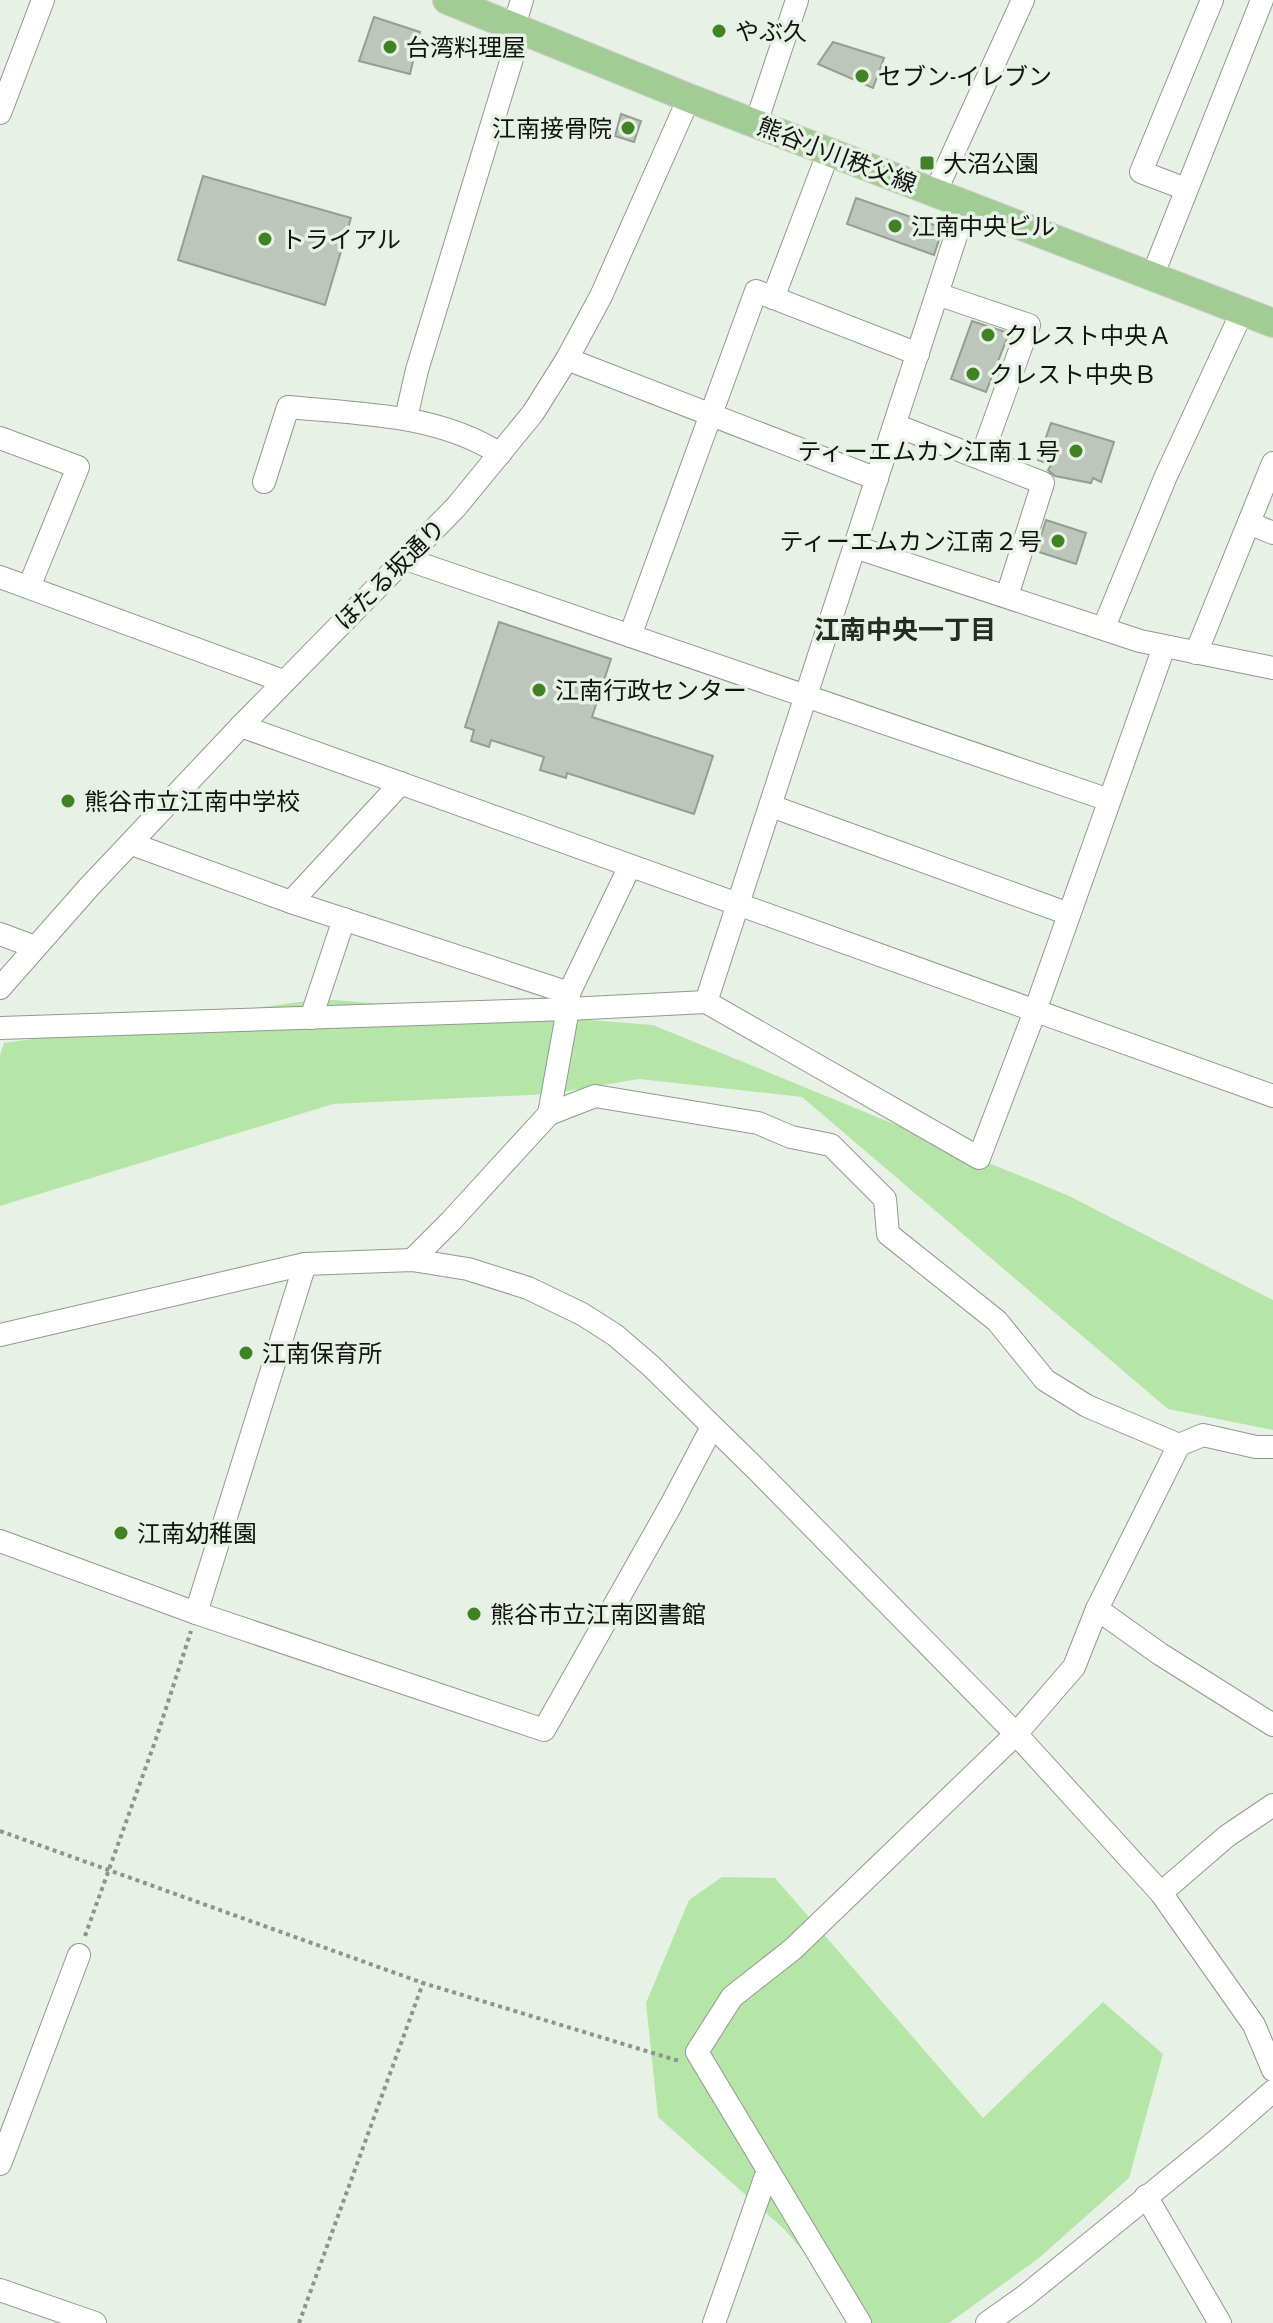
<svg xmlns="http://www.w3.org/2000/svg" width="1273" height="2323" viewBox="0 0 1273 2323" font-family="'Asap Condensed','Noto Sans JP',sans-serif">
	<rect width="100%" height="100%" fill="#e8f1e5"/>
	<g fill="#b6e6a7">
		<polygon points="321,999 653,1025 1067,1195 1273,1300 1273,1430 1168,1409 802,1097 639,1079 549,1094 333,1104 0,1206 0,1055 4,1043"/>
		<polygon points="722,1877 775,1878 983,2118 1103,2002 1163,2054 1129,2178 1039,2258 949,2323 864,2323 784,2229 658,2117 646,2003 689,1900"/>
	</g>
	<g fill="#bdc6ba" stroke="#969e93" stroke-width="2">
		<polygon points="374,17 420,32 410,74 359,61"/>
		<polygon points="833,42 884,58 873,88 818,64"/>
		<polygon points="621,114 641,121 634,142 615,136"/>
		<polygon points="203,176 351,218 325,305 178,260"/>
		<polygon points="856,198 943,228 934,255 847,224"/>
		<polygon points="972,321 1009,333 986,392 951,379"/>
		<polygon points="1051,423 1114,442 1101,482 1093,478 1091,483 1055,476 1048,470 1051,465 1038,460"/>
		<polygon points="1046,520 1086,533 1076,564 1036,551"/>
		<polygon points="499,622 611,659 592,717 713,756 694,814 567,773 566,778 540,770 544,757 491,740 489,747 471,741 474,730 465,727"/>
	</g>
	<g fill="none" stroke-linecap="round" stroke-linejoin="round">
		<defs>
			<g id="minor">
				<polyline points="514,26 522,0"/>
				<polyline points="0,113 43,0"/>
				<polyline points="756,123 797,0"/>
				<polyline points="1186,189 1141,172 1212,0"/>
				<polyline points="935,193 1023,0"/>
				<polyline points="966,205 706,1002 979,1158 1035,1011 1164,647"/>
				<polyline points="1152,277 1262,0"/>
				<polyline points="937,294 1029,325 981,458"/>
				<polyline points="773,298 829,151"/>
				<polyline points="567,359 877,479"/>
				<polyline points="406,418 417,370 521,29"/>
				<polyline points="895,425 1043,483 1007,596"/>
				<polyline points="0,438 78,467 29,587"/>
				<path d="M264 482 288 407C361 414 438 414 500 454"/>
				<polyline points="1249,523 1273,533"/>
				<polyline points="855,547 1140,641 1273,668"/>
				<polyline points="406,559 1109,800"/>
				<polyline points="0,577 283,681"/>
				<polyline points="1104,627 1166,476 1242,312"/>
				<polyline points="630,636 756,291 918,354"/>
				<polyline points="1196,653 1273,463"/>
				<polyline points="241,726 1273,1096"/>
				<polyline points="771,806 1069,914"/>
				<polyline points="132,844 291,902 569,993"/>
				<polyline points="291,902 401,783"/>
				<polyline points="0,934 35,947"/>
				<polyline points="0,988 89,887 241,726 456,507 533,413 567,359 601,296 689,98"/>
				<polyline points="311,1018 344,919"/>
				<polyline points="0,1028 568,1009 706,1002"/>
				<polyline points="549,1114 568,1009 569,993 630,866"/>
				<polyline points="412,1260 451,1221 549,1114 595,1096 758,1123 791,1137 831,1145 885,1199 888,1234 997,1321 1045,1380 1087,1406 1179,1445"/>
				<polyline points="0,1335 305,1264 412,1260 468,1269 528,1288 582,1314 615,1335 651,1366 759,1472 1016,1734 1161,1893 1254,2025 1273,2070"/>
				<polyline points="0,1541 196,1613 544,1730 671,1505 712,1427"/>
				<polyline points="1097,1609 1160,1654 1273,1725"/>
				<polyline points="196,1613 305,1264"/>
				<polyline points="1161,1893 1227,1836 1273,1805"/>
				<polyline points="0,2164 79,1955"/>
				<polyline points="1146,2196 1220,2323"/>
				<polyline points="0,2290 95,2323"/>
				<polyline points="714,2323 768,2170"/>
				<polyline points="860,2323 697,2052 732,1997 793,1949 1016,1734 1074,1667 1097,1609 1179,1445 1203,1435 1256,1447 1273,1447"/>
				<polyline points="987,2323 1025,2296 1217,2140 1273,2091"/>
			</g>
			<polyline id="major" points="447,0 689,98 1273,323"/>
		</defs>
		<use href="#minor" stroke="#91998e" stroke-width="24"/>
		<use href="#major" stroke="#cfd0cf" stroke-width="30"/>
		<g stroke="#8d948b" stroke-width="4" stroke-dasharray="4 4" stroke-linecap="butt">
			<polyline points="0,1831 423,1983 679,2061"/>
			<polyline points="85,1936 157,1736 191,1631"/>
			<polyline points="299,2323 423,1983"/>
		</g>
		<use href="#minor" stroke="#fff" stroke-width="22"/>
		<use href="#major" stroke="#a3cb95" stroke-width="28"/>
	</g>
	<g fill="#408224" stroke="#e8f1e5" stroke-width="3">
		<circle cx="719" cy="31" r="8"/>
		<circle cx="390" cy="47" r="8"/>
		<circle cx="862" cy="76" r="8"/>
		<circle cx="628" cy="128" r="8"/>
		<rect x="919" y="155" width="16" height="16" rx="4"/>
		<circle cx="895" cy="226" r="8"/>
		<circle cx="265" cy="239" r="8"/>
		<circle cx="988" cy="335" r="8"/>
		<circle cx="973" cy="374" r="8"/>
		<circle cx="1076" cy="451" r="8"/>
		<circle cx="1058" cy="541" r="8"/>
		<circle cx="539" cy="690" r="8"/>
		<circle cx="68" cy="801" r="8"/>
		<circle cx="246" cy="1353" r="8"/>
		<circle cx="121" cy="1533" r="8"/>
		<circle cx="474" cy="1614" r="8"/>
	</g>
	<g text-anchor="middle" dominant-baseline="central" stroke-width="7" stroke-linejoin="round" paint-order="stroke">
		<g font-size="24" fill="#10130f" stroke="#e8f1e5" text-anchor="start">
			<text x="735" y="31">やぶ久</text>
			<text x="406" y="47">台湾料理屋</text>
			<text x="878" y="76">セブン-イレブン</text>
			<text x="612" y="128" text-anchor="end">江南接骨院</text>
			<text x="943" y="163">大沼公園</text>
			<text x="911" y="226">江南中央ビル</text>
			<text x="281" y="239">トライアル</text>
			<text x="1004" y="335">クレスト中央Ａ</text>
			<text x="989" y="374">クレスト中央Ｂ</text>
			<text x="1060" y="451" text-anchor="end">ティーエムカン江南１号</text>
			<text x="1042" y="541" text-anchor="end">ティーエムカン江南２号</text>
			<text x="555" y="690">江南行政センター</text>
			<text x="84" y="801">熊谷市立江南中学校</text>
			<text x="262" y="1353">江南保育所</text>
			<text x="137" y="1533">江南幼稚園</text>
			<text x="490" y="1614">熊谷市立江南図書館</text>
		</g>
		<g font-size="24" fill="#10130f" stroke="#e8f1e5">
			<text transform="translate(837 155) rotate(21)">熊谷小川秩父線</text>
			<text transform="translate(390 574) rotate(-45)">ほたる坂通り</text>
		</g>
		<g font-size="26" font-weight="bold" fill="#252c23" stroke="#e8f1e5">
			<text x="905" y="630">江南中央一丁目</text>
		</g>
	</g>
</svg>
